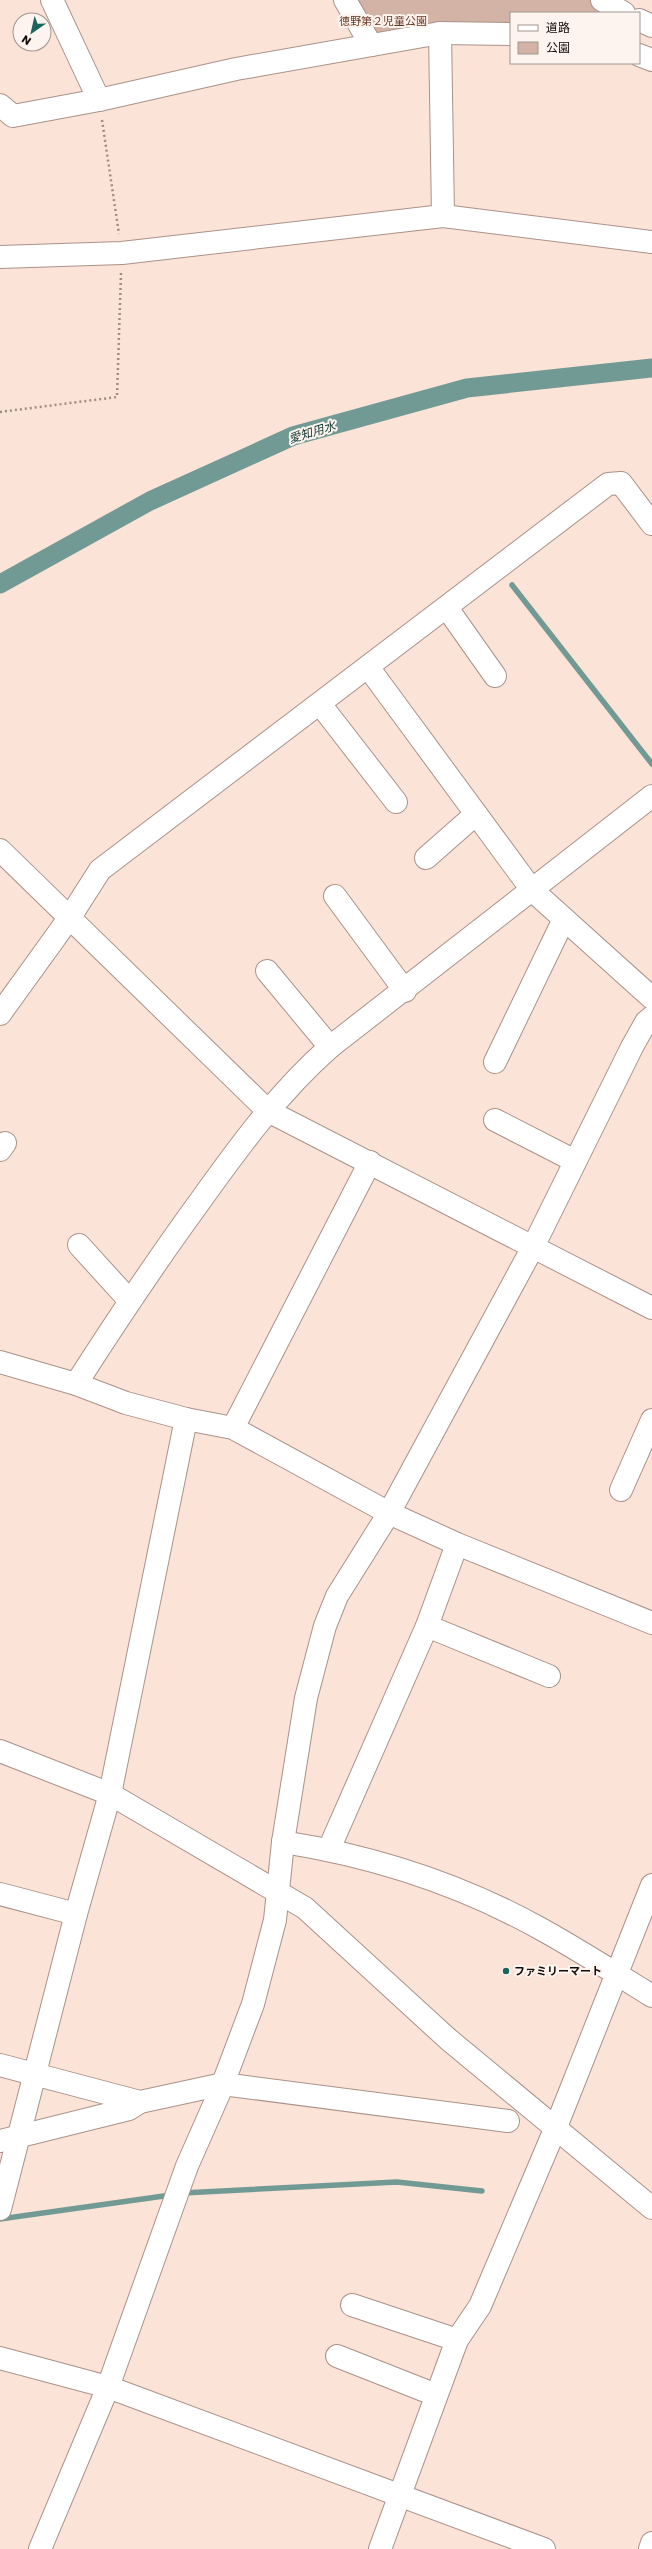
<svg xmlns="http://www.w3.org/2000/svg" width="652" height="2549" viewBox="0 0 652 2549" font-family="Poppins,'Noto Sans JP',sans-serif">
	<rect width="100%" height="100%" fill="#fce3d8"/>
	<polygon fill="#d3b3a6" points="345,0 602,0 624,13 511,13 511,34 371,45"/>
	<g fill="none" stroke-linecap="round" stroke-linejoin="round">
		<g stroke="#729a94" stroke-width="5.5">
			<polyline points="512,585 652,764"/>
			<polyline points="183,2193 397,2182 482,2191"/>
			<polyline points="0,2219 171,2195"/>
		</g>
		<polyline stroke="#729a94" stroke-width="19" points="0,584 150,501 293,436 467,388 652,368"/>
		<defs>
			<g id="minor">
				<polyline points="52,0 99,100"/>
				<polyline points="345,0 371,45"/>
				<polyline points="602,0 624,13"/>
				<polyline points="639,20 652,26"/>
				<polyline points="440,33 443,216"/>
				<polyline points="639,55 652,60"/>
				<polyline points="0,105 13,116 99,100 236,69 440,33 511,34"/>
				<polyline points="0,257 122,253 443,216 652,242"/>
				<polyline points="447,608 495,676"/>
				<polyline points="368,667 532,890 652,998"/>
				<polyline points="320,704 396,802"/>
				<polyline points="0,850 268,1111 652,1308"/>
				<polyline points="426,858 476,814"/>
				<polyline points="335,896 405,991"/>
				<polyline points="267,971 330,1047"/>
				<polyline points="0,1014 70,917 100,870 608,484 621,483 652,524"/>
				<polyline points="495,1062 564,919"/>
				<polyline points="495,1120 575,1161"/>
				<polyline points="0,1150 5,1143"/>
				<polyline points="79,1245 129,1300"/>
				<polyline points="0,1362 76,1384 126,1403 186,1419 233,1428 389,1513 457,1544 652,1623"/>
				<path d="M76 1384C115 1323 155 1263 198 1204 238 1148 278 1093 330 1047L652 796"/>
				<polyline points="233,1428 370,1162"/>
				<polyline points="621,1490 652,1420"/>
				<polyline points="427,1626 549,1676"/>
				<polyline points="0,1751 110,1794 305,1908 448,2039 652,2208"/>
				<path d="M283 1842C372 1856 462 1885 541 1929 579 1950 615 1973 652 1996"/>
				<polyline points="329,1849 427,1626 457,1544"/>
				<polyline points="0,1894 76,1914"/>
				<polyline points="0,2065 140,2102 223,2084 508,2121"/>
				<polyline points="0,2141 129,2109 140,2102"/>
				<polyline points="0,2209 76,1914 110,1794 186,1419"/>
				<polyline points="352,2305 457,2340"/>
				<polyline points="337,2356 436,2395"/>
				<polyline points="0,2358 108,2387 544,2549"/>
				<polyline points="40,2549 108,2387 187,2166 221,2089 253,2004 275,1920 283,1842 306,1698 325,1626 337,1596 389,1513 533,1247 632,1047 646,1022 652,1017"/>
				<polyline points="380,2549 457,2340 480,2306 556,2127 652,1885"/>
				<polyline points="650,2549 652,2543"/>
			</g>
		</defs>
		<use href="#minor" stroke="#a99289" stroke-width="24"/>
		<g stroke="#9f8c85" stroke-width="2.5" stroke-dasharray="2 3" stroke-linecap="butt">
			<polyline points="102,120 119,234"/>
			<polyline points="0,412 117,397 121,273"/>
		</g>
		<use href="#minor" stroke="#fff" stroke-width="22"/>
	</g>
	<circle fill="#1a655e" stroke="#fef4ef" stroke-width="1.5" cx="506" cy="1971" r="4"/>
	<g text-anchor="middle" dominant-baseline="central" stroke-width="4" stroke-linejoin="round" paint-order="stroke">
		<g font-size="11" fill="#673823" stroke="#fef4ef">
			<text x="383" y="21">徳野第２児童公園</text>
		</g>
		<g font-size="11" font-weight="bold" fill="#120a07" stroke="#fef4ef" text-anchor="start">
			<text x="514" y="1971">ファミリーマート</text>
		</g>
		<g font-size="12" font-style="italic" fill="#0c3531" stroke="#fef4ef">
			<text transform="translate(312 432) rotate(-17)">愛知用水</text>
		</g>
	</g>
	<rect x="510" y="12" width="130" height="52" fill="#fef4ef" stroke="#a09692"/>
	<rect x="518" y="25" width="20" height="6" fill="#ffffff" stroke="#a09692"/>
	<text x="546" y="32" font-size="12" fill="#120a07">道路</text>
	<rect x="518" y="42" width="20" height="12" fill="#d3b3a6" stroke="#a09692"/>
	<text x="546" y="52" font-size="12" fill="#120a07">公園</text>
	<g transform="translate(32 32) rotate(214)"><circle r="19" fill="#fef4ef" stroke="#a09692"/>
	<path d="M0-3L7 15L0 10L-7 15Z" fill="#1a655e"/>
	<text y="-6" font-size="11" font-weight="bold" text-anchor="middle" fill="#120a07">N</text>
	</g>
</svg>
